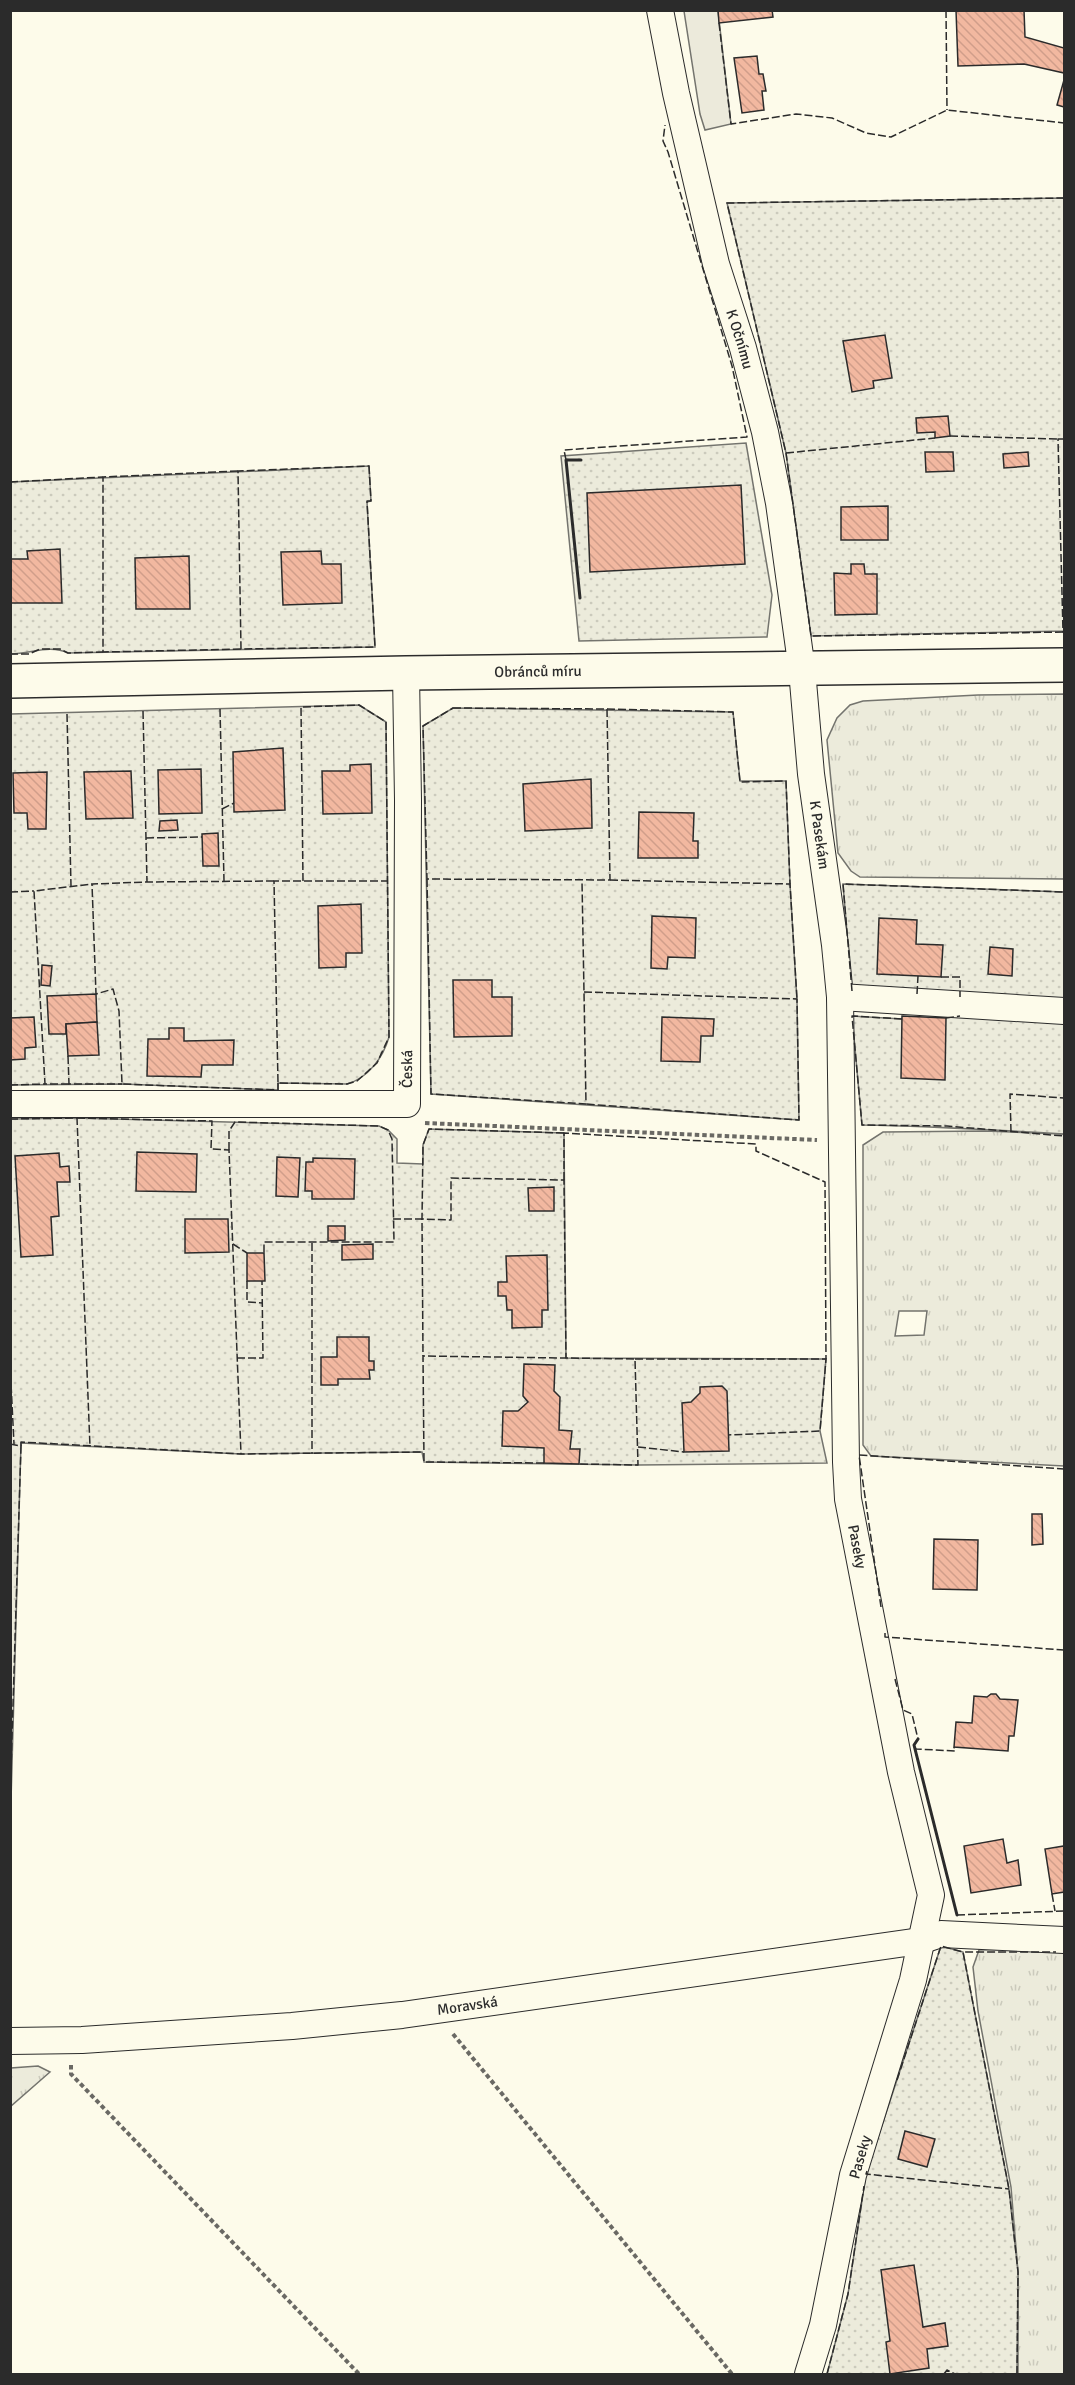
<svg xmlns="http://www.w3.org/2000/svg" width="1075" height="2385" viewBox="0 0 1075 2385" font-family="Signika,sans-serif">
	<defs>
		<pattern id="grass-tufts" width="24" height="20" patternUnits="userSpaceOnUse" patternTransform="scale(1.5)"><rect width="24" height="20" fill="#ecebdb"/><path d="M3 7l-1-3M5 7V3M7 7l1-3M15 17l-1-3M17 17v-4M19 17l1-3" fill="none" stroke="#cbcabc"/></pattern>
		<pattern id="garden-dots" width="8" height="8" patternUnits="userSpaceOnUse" patternTransform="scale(1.5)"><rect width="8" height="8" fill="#ecebdb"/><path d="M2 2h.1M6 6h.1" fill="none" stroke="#cbcabc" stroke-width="1.8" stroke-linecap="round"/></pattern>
		<pattern id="building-back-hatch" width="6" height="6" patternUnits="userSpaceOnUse" patternTransform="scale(1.5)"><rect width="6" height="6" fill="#f2b8a0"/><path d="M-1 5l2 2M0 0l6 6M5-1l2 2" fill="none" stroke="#d09e8a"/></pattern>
	</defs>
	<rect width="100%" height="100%" fill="#fdfbea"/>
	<g fill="url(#grass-tufts)" stroke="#74746e" stroke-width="1.5" fill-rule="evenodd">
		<polygon points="1064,694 1064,879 860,877 851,871 838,853 827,740 837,718 850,705 863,701 978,695"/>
		<path d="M985 1131 1064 1134V1466L871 1456 863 1445V1145L883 1132ZM899 1311H927L924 1335 895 1336Z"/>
		<polygon points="1041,1948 1064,1950 1064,2374 1018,2374 1018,2272 1011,2187 978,2011 973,1967 979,1950"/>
		<polygon points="38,2066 50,2072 11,2106 11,2068"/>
	</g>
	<g fill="url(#garden-dots)" stroke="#74746e" stroke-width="1.5">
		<polygon points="1064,198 1064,631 811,636 786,453 727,203"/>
		<polygon points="746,443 772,595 767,637 579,641 561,456"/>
		<path d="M369 466 371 501 367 502 375 647 68 653C49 644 31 654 11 654V482Z"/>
		<path d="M359 705 386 722 389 1037C383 1058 368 1078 347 1084L278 1083V1090L122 1084 11 1085 10 714Z"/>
		<polygon points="453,708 733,712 740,781 786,781 790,884 797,1001 799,1120 431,1094 423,726"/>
		<polygon points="843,884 1064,892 1064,1003 852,995"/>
		<path d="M969 1015 1064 1019V1134C997 1130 929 1126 862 1125L852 1016 902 1019Z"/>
		<polygon points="77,1118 379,1126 388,1130 397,1139 397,1163 423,1164 423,1145 429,1129 564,1133 566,1358 826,1359 820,1431 827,1463 638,1465 424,1462 422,1452 241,1454 21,1443 11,1801 11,1119"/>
		<polygon points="941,1946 963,1952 1009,2189 1018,2272 1017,2374 827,2374 848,2294 866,2174"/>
	</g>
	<polygon fill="#eceadb" stroke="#74746e" stroke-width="1.5" points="684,11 718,11 731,124 705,130 700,114"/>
	<g fill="url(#building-back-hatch)" stroke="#2b2b2b" stroke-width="1.5">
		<polygon points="718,10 772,10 773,17 719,23"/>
		<polygon points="956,10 1024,10 1025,37 1064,48 1064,73 1024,64 958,66"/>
		<polygon points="757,56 759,74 763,74 766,91 762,91 764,110 742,113 734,58"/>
		<polygon points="1064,80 1064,107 1057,105"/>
		<polygon points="885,335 892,378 873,381 874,388 852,392 843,341"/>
		<polygon points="948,416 950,436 935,438 935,432 917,433 916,418"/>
		<polygon points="925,452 953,452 954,471 926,472"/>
		<polygon points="1028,452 1029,466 1004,468 1003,454"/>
		<polygon points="741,485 745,564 590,572 587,493"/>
		<polygon points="888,506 888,540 841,540 841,507"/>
		<polygon points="60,549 62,603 10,603 10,559 28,559 27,551"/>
		<polygon points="321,551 322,564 341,564 342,603 283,605 281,552"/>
		<polygon points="189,556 190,609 136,609 135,558"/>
		<polygon points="851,564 864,564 865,574 877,574 877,614 835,615 834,573 851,574"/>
		<polygon points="283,748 285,810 234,812 233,752"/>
		<polygon points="371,764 372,813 323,814 322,771 350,771 350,765"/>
		<polygon points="201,769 202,813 159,814 158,770"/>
		<polygon points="131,771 133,818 86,819 84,772"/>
		<polygon points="47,772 46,829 28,829 27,813 14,813 13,773"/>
		<polygon points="591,779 592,828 525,831 523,784"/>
		<polygon points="639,812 694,813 693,841 698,841 698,858 638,858"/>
		<polygon points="177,820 178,830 159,831 160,821"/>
		<polygon points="218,833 219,866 203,866 202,834"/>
		<polygon points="361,904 362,953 346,953 346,967 319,968 318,906"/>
		<polygon points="652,916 696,918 695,958 668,957 667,969 651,968"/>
		<polygon points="879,918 917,920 916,944 943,945 941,977 877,974"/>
		<polygon points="990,947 1013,949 1012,976 988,974"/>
		<polygon points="42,965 52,966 50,986 41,985"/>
		<polygon points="453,980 492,980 492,997 512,997 512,1036 454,1037"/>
		<polygon points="96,994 97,1022 66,1024 66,1034 49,1034 47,996"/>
		<polygon points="902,1016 946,1018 945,1080 901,1078"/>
		<polygon points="34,1017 36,1047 25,1048 25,1059 10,1060 10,1018"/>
		<polygon points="662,1017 714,1019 713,1036 701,1036 700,1062 661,1061"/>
		<polygon points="97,1022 99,1055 68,1056 66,1024"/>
		<polygon points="169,1028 184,1028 184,1041 234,1040 233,1065 202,1065 201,1077 147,1076 148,1039 169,1039"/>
		<polygon points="137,1152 197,1154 196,1192 136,1191"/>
		<polygon points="59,1153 60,1167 69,1166 70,1182 57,1182 59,1216 51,1217 53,1255 21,1257 15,1156"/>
		<polygon points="277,1157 300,1158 298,1197 276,1196"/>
		<polygon points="313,1158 355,1159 354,1199 312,1199 312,1191 305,1191 306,1162 313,1162"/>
		<polygon points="554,1187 554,1211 529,1211 528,1188"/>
		<polygon points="185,1219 228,1219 229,1252 185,1253"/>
		<polygon points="328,1226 345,1226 345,1240 328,1241"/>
		<polygon points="373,1244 373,1259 342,1260 342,1245"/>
		<polygon points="247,1253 264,1253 265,1281 247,1281"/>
		<polygon points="547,1255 548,1310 542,1310 542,1327 512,1328 512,1310 507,1310 506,1296 498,1296 498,1282 507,1282 506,1256"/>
		<polygon points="337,1337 369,1337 369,1361 374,1361 374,1370 369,1370 370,1379 338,1379 338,1385 321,1385 321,1357 337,1357"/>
		<polygon points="524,1364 555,1365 554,1391 560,1397 559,1430 572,1431 570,1449 580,1449 579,1464 544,1463 544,1448 502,1446 503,1411 518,1411 528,1402 523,1396"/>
		<polygon points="722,1386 727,1391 729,1451 684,1452 682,1403 691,1402 700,1393 700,1387"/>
		<polygon points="1032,1514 1042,1514 1043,1544 1032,1545"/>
		<polygon points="934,1539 978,1540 977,1590 933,1589"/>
		<polygon points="991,1694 996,1694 1000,1699 1018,1700 1014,1736 1009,1736 1008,1751 954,1747 956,1722 972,1723 974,1696 987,1697"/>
		<polygon points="1003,1839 1007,1863 1018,1860 1021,1885 971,1893 964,1846"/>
		<polygon points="1064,1846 1064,1892 1052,1894 1045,1849"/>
		<polygon points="905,2131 935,2139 927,2167 898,2159"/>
		<polygon points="914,2265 923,2327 945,2323 948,2346 927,2349 929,2368 890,2374 886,2342 890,2341 881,2270"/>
	</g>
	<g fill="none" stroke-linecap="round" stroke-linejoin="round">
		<defs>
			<g id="street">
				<path id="s1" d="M660 10 676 93 716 264 743 348 765 432 779 503 802 670 811 774 835 945 840 997 846 1462 848 1499 901 1772 931 1895 913 1980 853 2175 823 2325 808 2374"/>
				<polyline points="840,997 1064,1011"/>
				<path id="s2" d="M10 1104H407L408 800 406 673"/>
				<path id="s3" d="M10 2041 82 2040 292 2026 402 2015 920 1941 941 1934 1064 1940"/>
			</g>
			<g id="secondary">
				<path id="s4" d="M10 681 406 673 1064 665"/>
			</g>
		</defs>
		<use href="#street" stroke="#2b2b2b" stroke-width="28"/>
		<use href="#secondary" stroke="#2b2b2b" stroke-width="36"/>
		<g stroke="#6a6964" stroke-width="4" stroke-dasharray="4.5 3" stroke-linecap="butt">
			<polyline points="425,1123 817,1140"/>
			<polyline points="453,2034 732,2374"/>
			<polyline points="71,2065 71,2074 359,2374"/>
		</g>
		<use href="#street" stroke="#fdfbea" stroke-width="26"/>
		<use href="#secondary" stroke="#fdfbea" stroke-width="33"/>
		<g stroke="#2b2b2b" stroke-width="1.5" stroke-dasharray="8 3" stroke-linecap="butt">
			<polyline points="946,10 947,110"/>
			<polyline points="719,23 731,124 796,114 832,118 866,133 891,137 947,110 1064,123"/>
			<polyline points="950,436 1058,439"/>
			<polyline points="1064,439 1058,439 1063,632 1064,631"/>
			<polyline points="786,453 935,438"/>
			<polyline points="566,460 564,450 747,437 732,366 668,152 663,141 665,125"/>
			<polygon points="369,466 371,501 367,501 375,647 241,649 238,471"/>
			<polyline points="238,471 103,477 103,652 241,649"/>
			<polyline points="10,482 103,477"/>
			<polyline points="1063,632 811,636 786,453 727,203 1064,198"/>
			<polyline points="10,654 29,654 40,649 60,649 68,653 103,652"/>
			<polygon points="453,708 607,709 610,880 427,879 423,726"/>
			<polyline points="220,709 224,881"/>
			<polyline points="607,709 733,712 740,782 786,781 790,884"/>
			<polyline points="143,711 147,882"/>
			<polyline points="67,714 71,886"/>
			<polyline points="222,809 234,803"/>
			<polyline points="146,838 202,837"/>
			<polyline points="427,879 431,1094 586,1104 582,881"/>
			<polyline points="610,880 790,884 797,999"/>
			<polyline points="274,881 147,882 92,884 96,994 113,989 119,1011 122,1084 278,1090 278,1083"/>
			<polyline points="303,881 301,707 359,705 386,722 389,1037 377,1063 357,1081 347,1084 278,1083 274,881 388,881"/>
			<polyline points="10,892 34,891"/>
			<polyline points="941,977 960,977 960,997"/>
			<polyline points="852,991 843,884 1064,892"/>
			<polyline points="584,992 797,999 799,1120 586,1104"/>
			<polyline points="917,994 918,976"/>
			<polyline points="946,1018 960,1016"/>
			<polyline points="902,1019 852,1016 862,1125 947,1126 1064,1136"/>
			<polyline points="68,1056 69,1084 122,1084"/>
			<polyline points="69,1084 45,1084 34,891 92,884"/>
			<polyline points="10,1085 45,1084"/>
			<polyline points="77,1118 212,1121 211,1149 229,1150 241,1454"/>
			<polyline points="10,1119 77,1118 90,1447"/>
			<polyline points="1011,1132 1010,1094 1064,1098"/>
			<polyline points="564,1133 429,1129 423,1145 422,1219 451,1220 451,1178 564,1180 566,1358"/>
			<polyline points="229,1150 229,1131 235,1122 379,1126 388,1130 392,1139 394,1242 264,1242 264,1253"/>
			<polyline points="564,1180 564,1133 756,1144 756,1151 825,1182 826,1359"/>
			<polyline points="393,1219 422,1219 423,1356"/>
			<polyline points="312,1243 312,1454"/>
			<polyline points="233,1244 247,1253"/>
			<polyline points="247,1281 247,1302 262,1303"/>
			<polyline points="237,1358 263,1358 262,1281"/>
			<polyline points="635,1359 826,1359 820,1431 728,1435"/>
			<polyline points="10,1363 14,1444"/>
			<polyline points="10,1444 21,1446 10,1801"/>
			<polyline points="21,1446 21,1442 241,1454 422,1452"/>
			<polyline points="638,1447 684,1452"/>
			<polyline points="544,1463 424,1462 423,1356 635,1359 638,1465 579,1464"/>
			<polyline points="881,1607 859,1455 1064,1469"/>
			<polyline points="885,1633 885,1637 1064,1650"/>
			<polyline points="895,1679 903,1710 912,1714 918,1739 914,1745 916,1749 955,1751 954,1747"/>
			<polyline points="1052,1894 1055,1911"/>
			<polyline points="957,1915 1064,1911"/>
			<polyline points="897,2080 941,1946 963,1952"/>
			<polyline points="867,2171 866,2174 1009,2189"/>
			<polyline points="827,2374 848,2294 864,2186"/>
			<polyline points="944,2374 947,2370 955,2374"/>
			<polyline points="1017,2374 1018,2272 1009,2189 963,1952 1056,1952"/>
		</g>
		<g stroke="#2b2b2b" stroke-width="3">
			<polyline points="580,598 566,460 581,460"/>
			<polyline points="918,1739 914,1745 957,1915"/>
		</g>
	</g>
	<g text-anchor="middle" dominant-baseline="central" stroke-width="4.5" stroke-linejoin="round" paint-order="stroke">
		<g font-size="15" fill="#2b2b2b" stroke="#fdfbea">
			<text stroke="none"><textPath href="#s1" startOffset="339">K Očnímu</textPath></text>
			<text stroke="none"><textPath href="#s4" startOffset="528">Obránců míru</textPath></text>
			<text stroke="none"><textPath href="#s1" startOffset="842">K Pasekám</textPath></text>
			<text stroke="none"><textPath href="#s2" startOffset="432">Česká</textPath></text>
			<text stroke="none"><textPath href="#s1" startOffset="1556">Paseky</textPath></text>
			<text stroke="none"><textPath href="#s3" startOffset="459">Moravská</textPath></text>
			<text transform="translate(860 2157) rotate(-74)">Paseky</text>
		</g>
	</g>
	<rect width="1075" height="2385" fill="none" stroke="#2b2b2b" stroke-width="24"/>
</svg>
